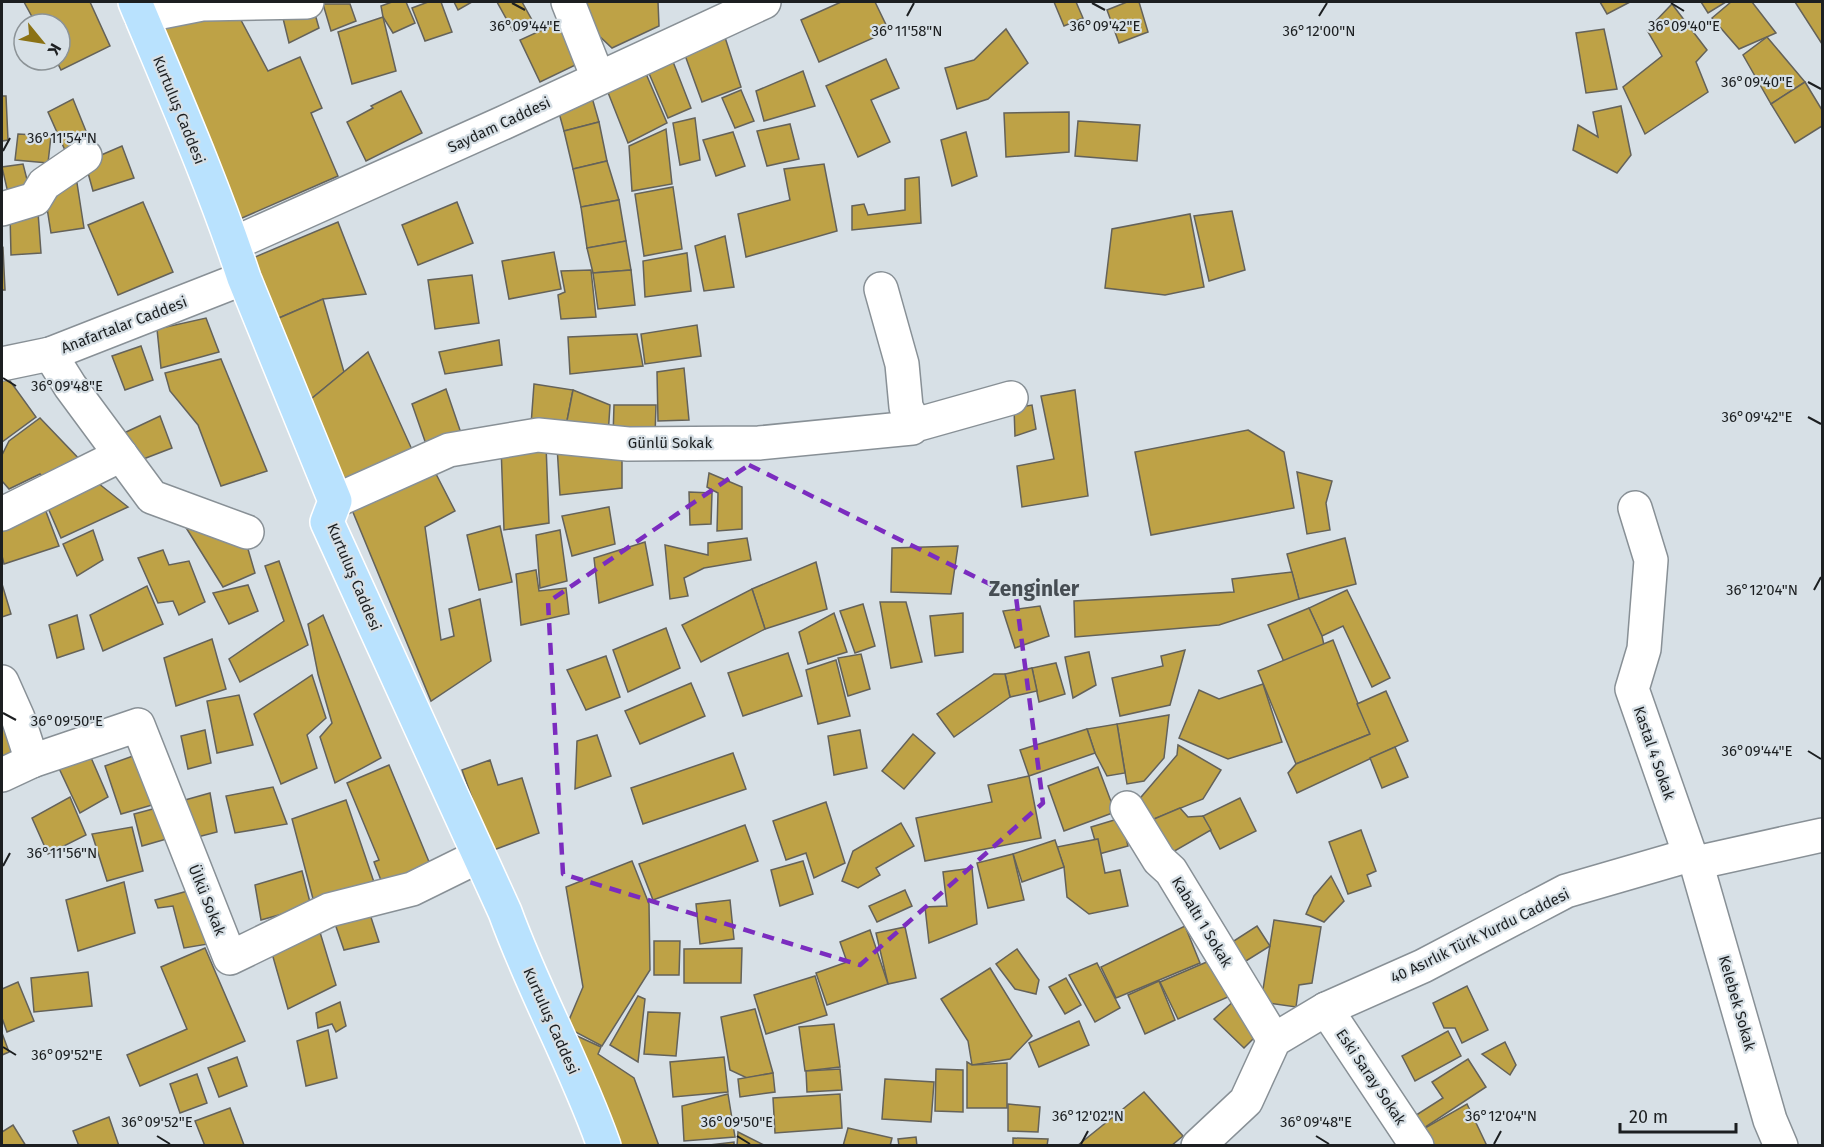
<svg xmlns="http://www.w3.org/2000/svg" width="1824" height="1147" viewBox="0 0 1824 1147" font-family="'Fira Sans',sans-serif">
	<rect width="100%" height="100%" fill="#d7e0e6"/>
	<g fill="#bea246" stroke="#64625a" stroke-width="1.5">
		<polygon points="24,2 90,2 110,46 61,70 56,60 60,60 60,24 36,24"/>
		<polygon points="392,2 406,2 415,23 393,33 383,17 381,6"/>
		<polygon points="428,2 441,2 452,32 425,41 412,8"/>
		<polygon points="454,2 472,2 458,10"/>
		<polygon points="497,2 522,2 532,20 513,31"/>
		<polygon points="582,2 658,2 659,26 612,48 594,31"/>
		<polygon points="841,2 875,2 889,31 819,62 801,20"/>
		<polygon points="1054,2 1076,2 1083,18 1064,26"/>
		<polygon points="1127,2 1139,2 1148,32 1119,43 1107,10"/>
		<polygon points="1600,2 1630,2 1607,14"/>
		<polygon points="1701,2 1726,2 1708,13"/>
		<polygon points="1731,2 1752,2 1776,33 1739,49 1712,18"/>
		<polygon points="1795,2 1822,2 1822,44"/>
		<polygon points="323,4 350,4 356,21 331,31"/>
		<polygon points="1672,4 1707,50 1696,62 1708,92 1645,134 1623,87 1662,56 1647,30"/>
		<polygon points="280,6 313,7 319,28 289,43"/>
		<polygon points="234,7 268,71 300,57 322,108 311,113 338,176 233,222 148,26"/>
		<polygon points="383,17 396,71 352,84 338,32"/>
		<polygon points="568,18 588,59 540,82 520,40"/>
		<polygon points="722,28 741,87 702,102 682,47"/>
		<polygon points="1006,29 1028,63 988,99 957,109 945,68 974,60"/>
		<polygon points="1604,29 1617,89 1586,93 1576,33"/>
		<polygon points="1767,37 1805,82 1771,104 1743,55"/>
		<polygon points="670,54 691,108 668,118 645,64"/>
		<polygon points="886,59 899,88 871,100 890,142 858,157 826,86"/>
		<polygon points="644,69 667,123 628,143 605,85"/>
		<polygon points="803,71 815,106 764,121 756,91"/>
		<polygon points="1805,82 1822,110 1822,126 1795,143 1771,104"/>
		<polygon points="589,87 599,122 564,131 556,102"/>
		<polygon points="741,90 754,121 735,128 722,98"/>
		<polygon points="401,91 422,133 366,161 347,122 373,108 371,106"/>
		<polygon points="2,96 6,96 8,140 2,141"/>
		<polygon points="73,99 92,146 68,157 48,112"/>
		<polygon points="1621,106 1631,155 1617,173 1573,150 1578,125 1598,137 1593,112"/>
		<polygon points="1069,112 1069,152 1006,157 1004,113"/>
		<polygon points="695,118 700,160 680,165 673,123"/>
		<polygon points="1078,121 1140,125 1137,161 1075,156"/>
		<polygon points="599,122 607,161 573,169 564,131"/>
		<polygon points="790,124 799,159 767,166 757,131"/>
		<polygon points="666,129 672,184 632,191 629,146"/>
		<polygon points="733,132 745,166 716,176 703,140"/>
		<polygon points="966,132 977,176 952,186 941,140"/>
		<polygon points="18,134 51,136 48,163 15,160"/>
		<polygon points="122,146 134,178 93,191 85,162"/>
		<polygon points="607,161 619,200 581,207 573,169"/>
		<polygon points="23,164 31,195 10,202 2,167"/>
		<polygon points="824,164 837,231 746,257 738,214 790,200 784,169"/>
		<polygon points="919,177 921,223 852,230 852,206 864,204 868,215 905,210 905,179"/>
		<polygon points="77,183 84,228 51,233 44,189"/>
		<polygon points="673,187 682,249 644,256 635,194"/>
		<polygon points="619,200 626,241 587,248 581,207"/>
		<polygon points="143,202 173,272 118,295 88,225"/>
		<polygon points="457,202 473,243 418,265 402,225"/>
		<polygon points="1232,211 1245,270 1209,281 1194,216"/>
		<polygon points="38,212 41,253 11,255 10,214"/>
		<polygon points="1190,214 1204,287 1165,295 1105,288 1112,229"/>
		<polygon points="338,222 366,294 323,299 272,321 248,260"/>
		<polygon points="725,236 734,287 704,291 695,246"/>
		<polygon points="626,241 631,270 593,273 587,248"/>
		<polygon points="3,248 5,290 2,290 2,249"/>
		<polygon points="554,252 561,289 509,299 502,261"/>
		<polygon points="687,253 691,291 645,297 643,261"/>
		<polygon points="591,270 596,317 561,319 558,295 565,292 561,271"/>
		<polygon points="631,270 635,305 598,309 593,273"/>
		<polygon points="472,275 479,323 435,329 428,280"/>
		<polygon points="323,299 344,372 305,404 272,321"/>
		<polygon points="206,318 219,352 161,368 157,329"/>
		<polygon points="697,325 701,356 645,364 641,334"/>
		<polygon points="637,334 643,366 570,374 568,337"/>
		<polygon points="499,340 502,365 445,374 439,352"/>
		<polygon points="141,346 153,380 125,390 112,356"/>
		<polygon points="368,352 414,454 341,486 305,404"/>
		<polygon points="221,359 267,471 221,486 198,425 170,391 165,373"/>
		<polygon points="684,368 689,420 658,421 657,372"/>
		<polygon points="2,374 5,374 36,417 2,442"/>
		<polygon points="534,384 573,390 565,431 531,425"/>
		<polygon points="446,389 461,433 427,447 412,404"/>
		<polygon points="573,390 610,405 608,436 565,431"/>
		<polygon points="1075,390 1088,496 1022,507 1017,466 1054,459 1041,396"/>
		<polygon points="614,405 656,405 655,435 613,437"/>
		<polygon points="1032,405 1036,429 1015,436 1014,408"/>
		<polygon points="160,416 172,448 133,463 122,434"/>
		<polygon points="40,418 83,463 50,487 40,474 9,489 2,481 2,455 9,441"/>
		<polygon points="1248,430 1284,452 1294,508 1151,535 1135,452"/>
		<polygon points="546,445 549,523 504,530 501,446"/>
		<polygon points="557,446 622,448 622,488 560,495"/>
		<polygon points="434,470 455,511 425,527 441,640 454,636 449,609 480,599 491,661 431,701 350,505"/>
		<polygon points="1297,472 1332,481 1326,503 1330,530 1307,534"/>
		<polygon points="709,473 742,487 742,529 717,531 718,493 707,487"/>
		<polygon points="98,483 128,507 61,538 48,508"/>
		<polygon points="689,492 712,493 711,524 690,525"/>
		<polygon points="42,501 59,546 4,564 2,556 2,521"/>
		<polygon points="609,507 615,544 572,556 562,516"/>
		<polygon points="185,526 245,539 255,573 223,587"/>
		<polygon points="500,526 512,582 479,590 467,535"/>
		<polygon points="93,530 103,560 77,576 63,544"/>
		<polygon points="560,530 567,581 540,588 536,535"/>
		<polygon points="747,538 751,560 704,568 684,578 688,596 670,599 665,545 708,555 708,543"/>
		<polygon points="1345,538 1356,584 1299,599 1287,554"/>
		<polygon points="645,542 653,585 599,603 594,558"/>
		<polygon points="958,546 951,594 891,592 892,548"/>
		<polygon points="163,550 169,565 189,561 205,602 179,615 173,601 158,603 138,558"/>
		<polygon points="279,561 308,645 240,682 229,659 284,621 265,566"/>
		<polygon points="816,562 827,609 765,629 752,589"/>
		<polygon points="536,570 539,591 566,588 569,614 521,625 516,574"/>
		<polygon points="1292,572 1299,599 1219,625 1075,637 1074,601 1234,592 1232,579"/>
		<polygon points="2,584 11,614 2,617"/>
		<polygon points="248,585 258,611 229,624 213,593"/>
		<polygon points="147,586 163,624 103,651 90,615"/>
		<polygon points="752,589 765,629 701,662 682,625"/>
		<polygon points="1347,590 1390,678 1372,687 1343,626 1322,636 1309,608"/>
		<polygon points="880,602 906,602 922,662 891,668"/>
		<polygon points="863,604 875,646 855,653 840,611"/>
		<polygon points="1040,606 1049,636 1015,648 1003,611"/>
		<polygon points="1309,608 1322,636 1324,645 1284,662 1268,625"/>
		<polygon points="834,613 847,652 808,664 799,632"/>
		<polygon points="963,613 963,652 935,656 930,616"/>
		<polygon points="77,615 84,649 57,658 49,625"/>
		<polygon points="323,615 381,758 335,783 320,737 332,723 318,674 308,624"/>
		<polygon points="666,628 680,668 628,692 613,650"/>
		<polygon points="212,639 226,689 176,706 164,658"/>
		<polygon points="1333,640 1370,734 1296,764 1258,671"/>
		<polygon points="1185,650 1170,705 1120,716 1112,678 1163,666 1161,656"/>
		<polygon points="1089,652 1096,685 1073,698 1065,657"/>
		<polygon points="788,653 802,696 743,716 728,673"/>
		<polygon points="861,654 870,689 848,696 838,658"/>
		<polygon points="606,656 620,697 586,710 567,670"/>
		<polygon points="836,660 850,716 818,724 806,670"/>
		<polygon points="1056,663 1065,694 1039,702 1032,668"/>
		<polygon points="1032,668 1037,691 1010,697 1005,674"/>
		<polygon points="994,674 1005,674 1010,697 954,737 937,714"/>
		<polygon points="312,675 326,718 307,735 317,768 281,784 254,714"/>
		<polygon points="691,683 705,716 640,744 625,711"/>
		<polygon points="1263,684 1282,742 1228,759 1179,738 1199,690 1219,699"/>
		<polygon points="1386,691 1408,741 1297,793 1288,773 1296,764 1370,734 1357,704"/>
		<polygon points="239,695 253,745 217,753 207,701"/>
		<polygon points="2,702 25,754 2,764"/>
		<polygon points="1169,715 1164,758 1144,781 1127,784 1117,724"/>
		<polygon points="1117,724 1125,773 1107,776 1095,753 1087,729"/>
		<polygon points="1087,729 1095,753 1029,776 1020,750"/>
		<polygon points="205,730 211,763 188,769 181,736"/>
		<polygon points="860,730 867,768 834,775 828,736"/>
		<polygon points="913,734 935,753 904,789 882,771"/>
		<polygon points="597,735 611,776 575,789 577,741"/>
		<polygon points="1178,745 1221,770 1203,799 1154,819 1136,803 1177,755"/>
		<polygon points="86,746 108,797 80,813 56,762"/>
		<polygon points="1395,747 1408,777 1382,788 1370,758"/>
		<polygon points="147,751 159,803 121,814 105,766"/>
		<polygon points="733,753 746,789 643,824 631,788"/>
		<polygon points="490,760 498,785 522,778 539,833 491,851 462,770"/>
		<polygon points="389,765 439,886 390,904 374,862 379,860 347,783"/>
		<polygon points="1098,767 1115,812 1064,831 1048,786"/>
		<polygon points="1029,776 1041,838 925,861 916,818 992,802 988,785"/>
		<polygon points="273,787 287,824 235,833 226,796"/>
		<polygon points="210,793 217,832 178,842 167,805"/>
		<polygon points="70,797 86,835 48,854 32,818"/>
		<polygon points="1240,798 1256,831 1220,849 1203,816"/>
		<polygon points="346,800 378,894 316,910 292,819"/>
		<polygon points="826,802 845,863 814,878 806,853 786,860 773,821"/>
		<polygon points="164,806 170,838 142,846 134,814"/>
		<polygon points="1180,808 1188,817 1203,816 1211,830 1159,860 1144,833 1154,819"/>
		<polygon points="1121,818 1128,846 1099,854 1091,827"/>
		<polygon points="901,823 914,846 876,868 880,875 858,888 842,881 853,851"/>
		<polygon points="745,825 758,861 653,900 639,864"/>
		<polygon points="132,827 143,871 107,881 92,834"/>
		<polygon points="1361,830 1376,871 1367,875 1371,886 1348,894 1329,842"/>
		<polygon points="1098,839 1105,873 1120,870 1128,906 1089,914 1067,897 1064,867 1057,847"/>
		<polygon points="1055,840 1064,867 1022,882 1013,854"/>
		<polygon points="1013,854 1024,900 988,908 977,863"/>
		<polygon points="632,861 649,904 650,970 602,1046 566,1027 583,987 566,887"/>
		<polygon points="803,861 813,894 780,906 771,870"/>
		<polygon points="972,868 977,924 929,943 925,907 947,906 943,872"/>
		<polygon points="302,871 311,906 261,920 255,885"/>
		<polygon points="1331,876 1344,901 1324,922 1306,914 1314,896"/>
		<polygon points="124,882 135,933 78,951 66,900"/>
		<polygon points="195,889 208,944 184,948 173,906 158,908 155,900"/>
		<polygon points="905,890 912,906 877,922 869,906"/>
		<polygon points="730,900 734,939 700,944 696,904"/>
		<polygon points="367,905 379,942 344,950 331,912"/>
		<polygon points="1274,920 1321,927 1312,983 1299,985 1296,1007 1261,1002"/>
		<polygon points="1185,926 1200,963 1116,998 1101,967"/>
		<polygon points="1257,926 1270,946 1238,966 1226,946"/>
		<polygon points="905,927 916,978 888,984 876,933"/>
		<polygon points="319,929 336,985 288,1009 269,943"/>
		<polygon points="870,930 888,984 827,1005 816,973 847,962 840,942"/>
		<polygon points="654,941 680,941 679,975 654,975"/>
		<polygon points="205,948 245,1041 140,1086 127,1055 187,1029 161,967"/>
		<polygon points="742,948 741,983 684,983 684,949"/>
		<polygon points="1017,949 1039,980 1036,994 1015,989 996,964"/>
		<polygon points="1209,961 1228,997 1178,1019 1160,982"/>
		<polygon points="1097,963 1120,1008 1095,1022 1069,975"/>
		<polygon points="990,968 1032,1036 1010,1059 972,1065 968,1041 941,999"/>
		<polygon points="88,972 92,1006 34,1012 31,978"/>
		<polygon points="815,976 827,1015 766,1034 754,995"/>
		<polygon points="1066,978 1081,1005 1065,1014 1049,987"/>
		<polygon points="1159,981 1175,1020 1145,1034 1128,995"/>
		<polygon points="18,982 34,1021 7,1032 2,1018 2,989"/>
		<polygon points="1467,986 1488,1030 1462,1043 1455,1028 1444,1028 1433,1003"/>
		<polygon points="638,996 645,999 638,1062 610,1045"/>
		<polygon points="1236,999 1264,1028 1244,1048 1214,1019"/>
		<polygon points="340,1002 346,1026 336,1032 332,1024 318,1028 316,1013"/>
		<polygon points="755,1009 773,1073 747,1078 730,1070 721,1017"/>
		<polygon points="648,1012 680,1013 676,1056 644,1054"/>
		<polygon points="1079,1021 1089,1045 1039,1067 1029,1043"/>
		<polygon points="834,1024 840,1067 805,1071 799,1027"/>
		<polygon points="328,1030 337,1078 306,1086 297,1041"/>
		<polygon points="564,1030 601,1047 598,1054 634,1078 659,1146 611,1146"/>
		<polygon points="1448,1031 1461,1056 1415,1081 1402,1056"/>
		<polygon points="2,1033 9,1052 2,1055"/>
		<polygon points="1505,1042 1516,1065 1510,1075 1482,1054"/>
		<polygon points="237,1057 247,1086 219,1097 208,1068"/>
		<polygon points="724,1057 728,1092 673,1097 670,1062"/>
		<polygon points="1468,1059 1486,1087 1418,1132 1410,1119 1443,1098 1432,1082"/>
		<polygon points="967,1062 972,1065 1007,1063 1007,1108 967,1108"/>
		<polygon points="840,1069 842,1090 807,1092 806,1071"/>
		<polygon points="936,1069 963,1070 963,1112 935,1111"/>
		<polygon points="773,1073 775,1092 740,1097 738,1079"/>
		<polygon points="197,1074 207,1103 180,1113 170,1084"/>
		<polygon points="885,1079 934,1082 931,1122 882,1119"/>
		<polygon points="1144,1092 1183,1136 1171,1146 1077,1146"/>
		<polygon points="728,1094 735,1137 684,1141 682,1106"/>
		<polygon points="840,1094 842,1128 775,1133 773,1098"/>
		<polygon points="1008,1104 1040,1107 1038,1132 1008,1131"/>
		<polygon points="1467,1104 1487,1146 1426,1146 1418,1132"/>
		<polygon points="230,1108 244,1145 205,1146 195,1121"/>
		<polygon points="109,1117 119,1146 79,1146 73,1131"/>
		<polygon points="13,1125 26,1146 2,1146 2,1132"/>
		<polygon points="848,1128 892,1138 890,1146 843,1146"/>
		<polygon points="738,1132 764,1145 737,1146"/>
		<polygon points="916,1137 917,1146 899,1146 898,1139"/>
		<polygon points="1013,1138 1048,1139 1047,1146 1013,1146"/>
		<polygon points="734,1142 734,1146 701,1146"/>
	</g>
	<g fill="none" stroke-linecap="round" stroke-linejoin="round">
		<defs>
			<g id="street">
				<polyline points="568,2 598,78"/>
				<polyline points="141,16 202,4 307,2"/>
				<polyline points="2,209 35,199 44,184 85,156"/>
				<polyline points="233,244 503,123 764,2"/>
				<polyline points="881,289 902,364 906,407 915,425"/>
				<polyline points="50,354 70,386 152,497 247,532"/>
				<polyline points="2,364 50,354 244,278"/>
				<polyline points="335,501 449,450 538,435 628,444 759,443 912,428 915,425 1011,398"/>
				<polyline points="1635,508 1651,560 1644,649 1632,689 1690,855"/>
				<polyline points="2,514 121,455"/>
				<polyline points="2,682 18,718 32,761"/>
				<polyline points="2,775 32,761 138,725 230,958 329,910 412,889 479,856"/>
				<polyline points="1127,808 1159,860 1171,871 1274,1040"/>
				<polyline points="1695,859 1770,1120 1781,1146"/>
				<polyline points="1326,1009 1417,1146"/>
				<polyline points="1198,1146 1246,1101 1274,1040 1326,1009 1423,966 1566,891 1690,855 1700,862 1822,835"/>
			</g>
			<path id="primary" d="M135 2C173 93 213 184 244 278L335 501 327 522 505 912C534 992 576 1066 604 1146"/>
		</defs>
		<use href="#street" stroke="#889096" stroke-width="36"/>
		<use href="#primary" stroke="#fff" stroke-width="36"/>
		<use href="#street" stroke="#fff" stroke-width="33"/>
		<use href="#primary" stroke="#b9e2fe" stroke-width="33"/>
	</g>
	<path fill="none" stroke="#7b2cbf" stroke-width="4.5" stroke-dasharray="12 8" stroke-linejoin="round" d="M749 465 1016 597 1043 803 860 965 563 874 548 602Z"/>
	<path fill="none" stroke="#1c1f21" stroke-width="2" d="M512 3 525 10M1092 3 1105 10M1671 3 1684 11M907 16 914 3M1319 16 1327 3M1808 82 1821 89M3 151 10 138M3 378 16 386M1808 417 1821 424M1814 590 1821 577M3 713 16 720M1808 751 1821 759M3 866 10 853M3 1047 16 1055M157 1136 170 1144M737 1136 750 1144M1316 1136 1329 1144M1081 1144 1088 1131M1494 1144 1501 1131"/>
	<g text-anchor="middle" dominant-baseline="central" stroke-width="4.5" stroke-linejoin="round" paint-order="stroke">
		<g font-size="15" fill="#1c1f21" stroke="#d7e0e6">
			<text transform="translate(179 110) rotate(68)">Kurtuluş Caddesi</text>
			<text transform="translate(499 125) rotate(-25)">Saydam Caddesi</text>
			<text transform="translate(124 325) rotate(-21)">Anafartalar Caddesi</text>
			<text x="670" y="443">Günlü Sokak</text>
			<text transform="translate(354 577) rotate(67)">Kurtuluş Caddesi</text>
			<text transform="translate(1654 753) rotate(71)">Kastal 4 Sokak</text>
			<text transform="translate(207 900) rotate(68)">Ülkü Sokak</text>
			<text transform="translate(1202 922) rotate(59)">Kabaltı 1 Sokak</text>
			<text transform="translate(1480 936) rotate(-26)">40 Asırlık Türk Yurdu Caddesi</text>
			<text transform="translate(1737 1003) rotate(74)">Kelebek Sokak</text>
			<text transform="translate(551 1021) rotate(66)">Kurtuluş Caddesi</text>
			<text transform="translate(1371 1077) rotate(56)">Eski Saray Sokak</text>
		</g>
		<g font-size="21" font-weight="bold" fill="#464d53" stroke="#d7e0e6">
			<text x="1034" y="589">Zenginler</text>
		</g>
	</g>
	<g font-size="15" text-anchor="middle" fill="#1c1f21" stroke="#d7e0e6" stroke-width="4.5" stroke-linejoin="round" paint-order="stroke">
		<text x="525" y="31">36°09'44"E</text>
		<text x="1105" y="31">36°09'42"E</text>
		<text x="1684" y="31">36°09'40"E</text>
		<text x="907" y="36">36°11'58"N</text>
		<text x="1319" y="36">36°12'00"N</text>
		<text x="1757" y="87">36°09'40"E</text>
		<text x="62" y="143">36°11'54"N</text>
		<text x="67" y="391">36°09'48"E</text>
		<text x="1757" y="422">36°09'42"E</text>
		<text x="1762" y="595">36°12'04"N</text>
		<text x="67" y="726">36°09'50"E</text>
		<text x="1757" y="756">36°09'44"E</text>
		<text x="62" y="858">36°11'56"N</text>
		<text x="67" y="1060">36°09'52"E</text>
		<text x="1088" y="1121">36°12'02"N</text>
		<text x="1501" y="1121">36°12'04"N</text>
		<text x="157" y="1127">36°09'52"E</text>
		<text x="737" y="1127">36°09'50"E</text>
		<text x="1316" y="1127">36°09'48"E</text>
	</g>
	<rect width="1824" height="1147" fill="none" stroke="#1c1f21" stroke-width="6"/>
	<g transform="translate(42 42) rotate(120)"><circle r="28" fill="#d7e0e6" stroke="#8c9397" stroke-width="1.5"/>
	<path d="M0-4.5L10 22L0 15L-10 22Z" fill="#8b7215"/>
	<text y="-9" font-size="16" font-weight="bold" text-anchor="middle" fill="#1c1f21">K</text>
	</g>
	<path d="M1620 1123v9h116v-9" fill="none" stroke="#1c1f21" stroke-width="3"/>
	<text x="1629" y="1123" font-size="18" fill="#1c1f21" stroke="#d7e0e6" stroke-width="4.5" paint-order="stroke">20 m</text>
</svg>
